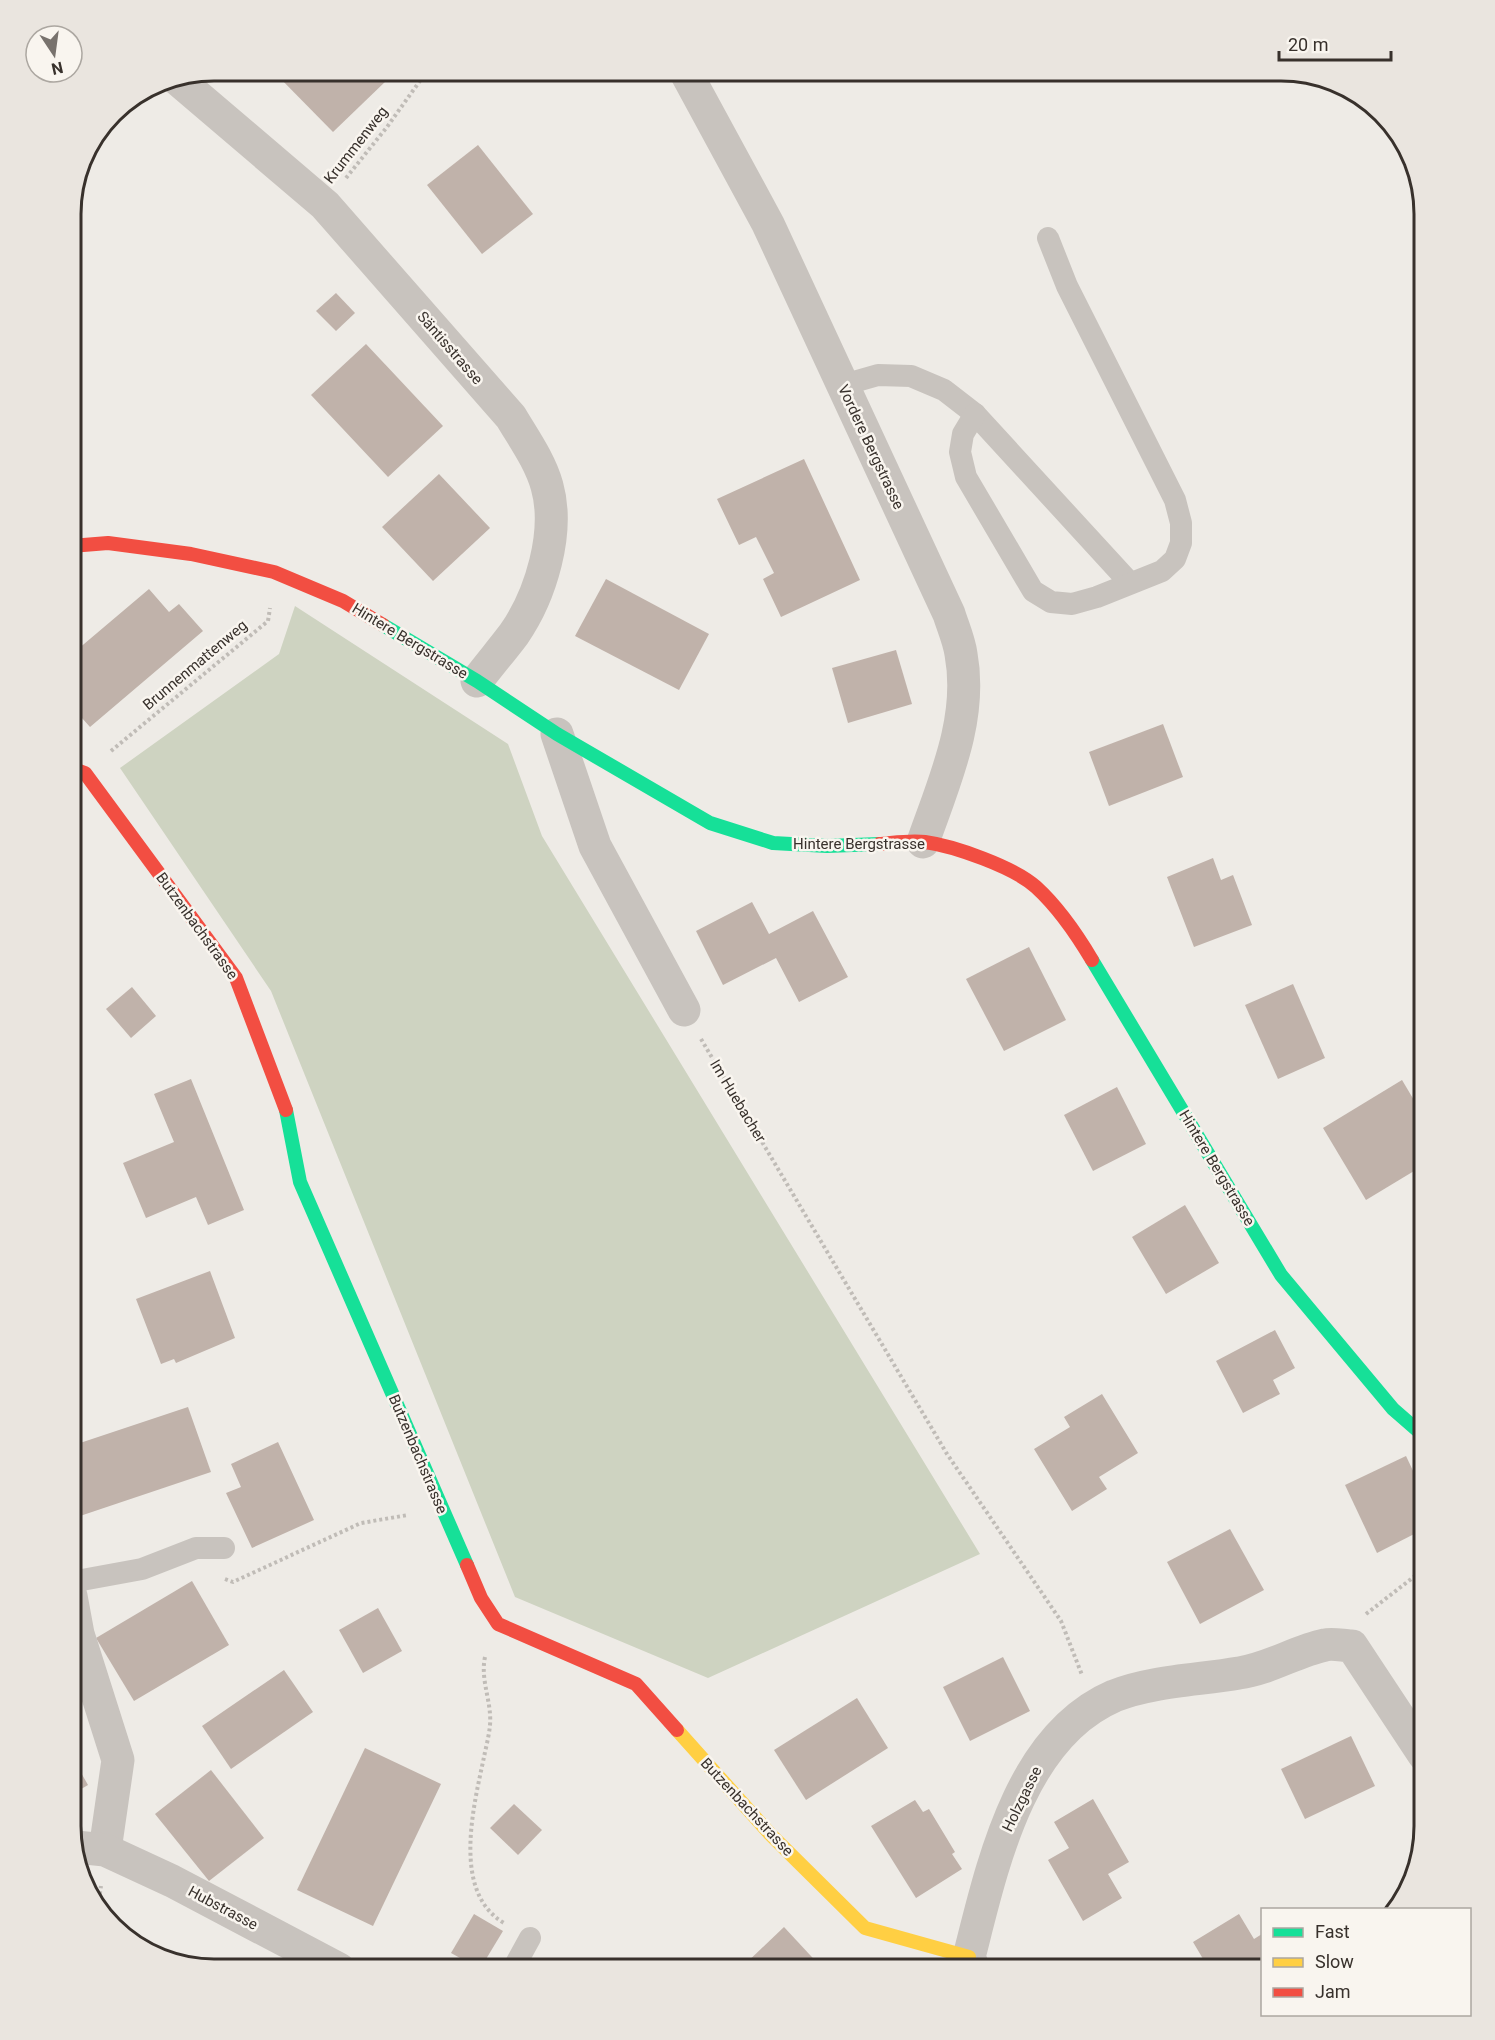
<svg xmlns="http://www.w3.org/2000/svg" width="1495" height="2040" viewBox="0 0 1495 2040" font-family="Roboto,sans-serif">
	<rect width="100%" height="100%" fill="#eeebe6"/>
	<polygon fill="#ced3c1" points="295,606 508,744 542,836 980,1554 708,1678 515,1597 271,991 120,768 279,654"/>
	<g fill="#c0b2aa">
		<polygon points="273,71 378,71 387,80 333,132"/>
		<polygon points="478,145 533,214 482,254 427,185"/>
		<polygon points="336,293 355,313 336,331 316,311"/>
		<polygon points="366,344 443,426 388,477 311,395"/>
		<polygon points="804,459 860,580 781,617 763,579 774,573 756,537 739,545 717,499"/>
		<polygon points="439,474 490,528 433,581 382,527"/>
		<polygon points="606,579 709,634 679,690 575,636"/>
		<polygon points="149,589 169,612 179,604 203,631 90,727 73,708 71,711 71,655"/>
		<polygon points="896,650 912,704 848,723 832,668"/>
		<polygon points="1163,724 1183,777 1109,806 1089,752"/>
		<polygon points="1213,858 1221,880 1233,875 1252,925 1194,947 1167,877"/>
		<polygon points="752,902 769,934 813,911 848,977 799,1002 776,958 723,985 696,931"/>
		<polygon points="1029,947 1066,1020 1004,1051 966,979"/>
		<polygon points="1293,984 1325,1058 1278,1079 1245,1005"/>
		<polygon points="132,987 156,1016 131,1038 106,1009"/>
		<polygon points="191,1079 244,1210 208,1225 196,1197 146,1218 123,1163 174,1142 154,1094"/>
		<polygon points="1402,1080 1424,1117 1424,1165 1366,1200 1323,1128"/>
		<polygon points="1117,1087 1146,1144 1093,1171 1064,1115"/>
		<polygon points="1185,1205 1219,1263 1166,1294 1132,1237"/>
		<polygon points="1424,1219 1424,1240 1415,1225"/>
		<polygon points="210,1271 235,1338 176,1363 174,1359 161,1364 136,1299"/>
		<polygon points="1275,1330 1295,1368 1273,1380 1280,1394 1243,1413 1216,1361"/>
		<polygon points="1102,1394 1138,1453 1099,1477 1107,1489 1072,1511 1034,1449 1070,1427 1064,1417"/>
		<polygon points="188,1407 211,1472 80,1516 71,1488 71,1446"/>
		<polygon points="278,1442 314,1520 252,1548 226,1493 241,1487 231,1464"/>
		<polygon points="1406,1456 1424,1494 1424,1529 1377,1553 1345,1485"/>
		<polygon points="1230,1529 1264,1590 1200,1624 1167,1562"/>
		<polygon points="192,1581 229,1645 134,1701 96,1638"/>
		<polygon points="378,1608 402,1651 363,1673 339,1630"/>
		<polygon points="1424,1637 1424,1652 1418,1641"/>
		<polygon points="1003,1657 1030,1711 970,1741 943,1687"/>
		<polygon points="284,1670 313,1712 231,1769 202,1726"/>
		<polygon points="857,1698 888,1748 806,1800 774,1750"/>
		<polygon points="1351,1736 1375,1786 1305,1819 1281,1769"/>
		<polygon points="365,1748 441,1784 373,1926 297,1890"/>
		<polygon points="71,1755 88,1785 71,1795"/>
		<polygon points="211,1770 264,1838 209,1881 155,1814"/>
		<polygon points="1093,1799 1129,1862 1108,1874 1122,1898 1083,1921 1048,1860 1069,1848 1054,1822"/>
		<polygon points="915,1800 923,1812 929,1809 955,1852 952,1854 962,1869 916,1898 871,1826"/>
		<polygon points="514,1804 542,1830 518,1855 490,1828"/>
		<polygon points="1409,1883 1405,1897 1403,1900 1397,1894"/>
		<polygon points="474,1914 503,1931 480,1969 451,1953"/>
		<polygon points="1239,1914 1254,1939 1262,1934 1262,1969 1209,1969 1193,1942"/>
		<polygon points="784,1927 823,1969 744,1969 742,1967"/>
		<polygon points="619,1959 629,1969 608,1969"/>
	</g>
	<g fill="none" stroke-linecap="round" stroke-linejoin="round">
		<g stroke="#c0bcb7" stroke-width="4" stroke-dasharray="3 3" stroke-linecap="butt">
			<polyline points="346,178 387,127 427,71"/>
			<polyline points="111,751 268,621 270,608"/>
			<polyline points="701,1039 947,1454 1061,1621 1082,1675"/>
			<polyline points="225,1579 233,1582 361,1523 408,1515"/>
			<polyline points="1366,1614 1424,1569"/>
			<path d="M485 1657C480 1680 492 1702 490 1725 489 1736 486 1747 484 1757 474 1805 451 1892 504 1923"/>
			<polyline points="98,1906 101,1886"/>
		</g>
		<g stroke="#c8c3be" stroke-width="22">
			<polyline points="843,385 878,375 911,376 944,390 975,414 1130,583"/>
			<polyline points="975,414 963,434 960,452 966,477 1033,591 1051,602 1072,604 1097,597 1162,571 1175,559 1181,543 1181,523 1175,500 1067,286 1048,238"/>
			<polyline points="71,1582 142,1569 196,1548 224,1548"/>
			<polyline points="513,1969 530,1938"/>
		</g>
		<g stroke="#c8c3be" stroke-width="33">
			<path d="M685 71 768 224 949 614C953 627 959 640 961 654 973 719 944 782 923 842"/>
			<path d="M176 78 325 205 511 417C524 439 540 461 547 486 560 532 541 595 514 634 502 650 489 665 477 681"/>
			<polyline points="557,734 595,846 684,1010"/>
			<polyline points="71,1596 78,1634 118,1760 105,1850"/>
			<polyline points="76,1847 105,1850 172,1881 339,1969"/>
			<path d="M974 1969 969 1957C992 1867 1019 1737 1114 1696 1151 1681 1199 1680 1239 1673 1269 1669 1296 1651 1325 1645 1333 1643 1344 1646 1352 1646L1424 1755"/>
		</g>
		<g stroke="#16e098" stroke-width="14">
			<polyline points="383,625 477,681 557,734 710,823 773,843 827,846 879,844"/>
			<polyline points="1092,960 1281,1275 1393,1409 1424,1436"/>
			<polyline points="286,1110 300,1182 467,1565"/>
		</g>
		<polyline stroke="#ffcf43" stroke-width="14" points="677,1730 770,1834 865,1928 969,1957"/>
		<g stroke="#f24e42" stroke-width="14">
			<polyline points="71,546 108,543 191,554 274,572 343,601 383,625"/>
			<polyline points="71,768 85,773 236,978 286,1110"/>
			<path d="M879 844C893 843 910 840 925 842 954 846 1014 867 1036 887 1059 908 1076 933 1092 960"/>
			<polyline points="467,1565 481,1598 498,1624 636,1684 677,1730"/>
		</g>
	</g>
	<g text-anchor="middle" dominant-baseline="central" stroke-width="5" stroke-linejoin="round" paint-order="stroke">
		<g font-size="15" fill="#38312c" stroke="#f9f5ef">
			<text transform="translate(356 145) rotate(-52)">Krummenweg</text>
			<text transform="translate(450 348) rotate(49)">Säntisstrasse</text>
			<text transform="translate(871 447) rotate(65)">Vordere Bergstrasse</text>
			<text transform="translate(410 641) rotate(31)">Hintere Bergstrasse</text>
			<text transform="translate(195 665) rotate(-40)">Brunnenmattenweg</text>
			<text x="859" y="844">Hintere Bergstrasse</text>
			<text transform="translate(197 926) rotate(54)">Butzenbachstrasse</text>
			<text transform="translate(738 1101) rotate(59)">Im Huebacher</text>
			<text transform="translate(1217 1168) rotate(59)">Hintere Bergstrasse</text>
			<text transform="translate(418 1454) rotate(67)">Butzenbachstrasse</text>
			<text transform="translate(1022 1799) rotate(-64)">Holzgasse</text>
			<text transform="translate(747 1807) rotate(47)">Butzenbachstrasse</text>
			<text transform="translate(223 1908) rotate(28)">Hubstrasse</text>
		</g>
	</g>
	<path d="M0 0H1495V2040H0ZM214 81H1281A133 133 0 0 1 1414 214V1826A133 133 0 0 1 1281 1959H214A133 133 0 0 1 81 1826V214A133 133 0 0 1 214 81Z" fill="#eae5df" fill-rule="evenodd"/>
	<path fill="none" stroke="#38312c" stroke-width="3" d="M214 81H1281A133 133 0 0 1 1414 214V1826A133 133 0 0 1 1281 1959H214A133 133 0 0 1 81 1826V214A133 133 0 0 1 214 81Z"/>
	<rect x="1261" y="1908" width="210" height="108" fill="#f9f5ef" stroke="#aca7a1" stroke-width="1.5"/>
	<rect x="1273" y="1928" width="30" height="9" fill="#16e098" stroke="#aca7a1" stroke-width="1.5"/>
	<text x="1315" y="1938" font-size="18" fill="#38312c">Fast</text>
	<rect x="1273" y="1958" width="30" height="9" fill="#ffcf43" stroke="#aca7a1" stroke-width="1.5"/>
	<text x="1315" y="1968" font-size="18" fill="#38312c">Slow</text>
	<rect x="1273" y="1988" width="30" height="9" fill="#f24e42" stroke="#aca7a1" stroke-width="1.5"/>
	<text x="1315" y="1998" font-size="18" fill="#38312c">Jam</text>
	<g transform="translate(54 54) rotate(167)"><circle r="28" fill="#f9f5ef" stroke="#aca7a1" stroke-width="1.5"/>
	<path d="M0-4.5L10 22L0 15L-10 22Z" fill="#78726d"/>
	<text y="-9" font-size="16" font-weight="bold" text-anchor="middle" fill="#38312c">N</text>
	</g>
	<path d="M1279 51v9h112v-9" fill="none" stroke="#38312c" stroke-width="3"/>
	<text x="1288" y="51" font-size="18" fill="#38312c" stroke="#f9f5ef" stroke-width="4.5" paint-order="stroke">20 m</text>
</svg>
